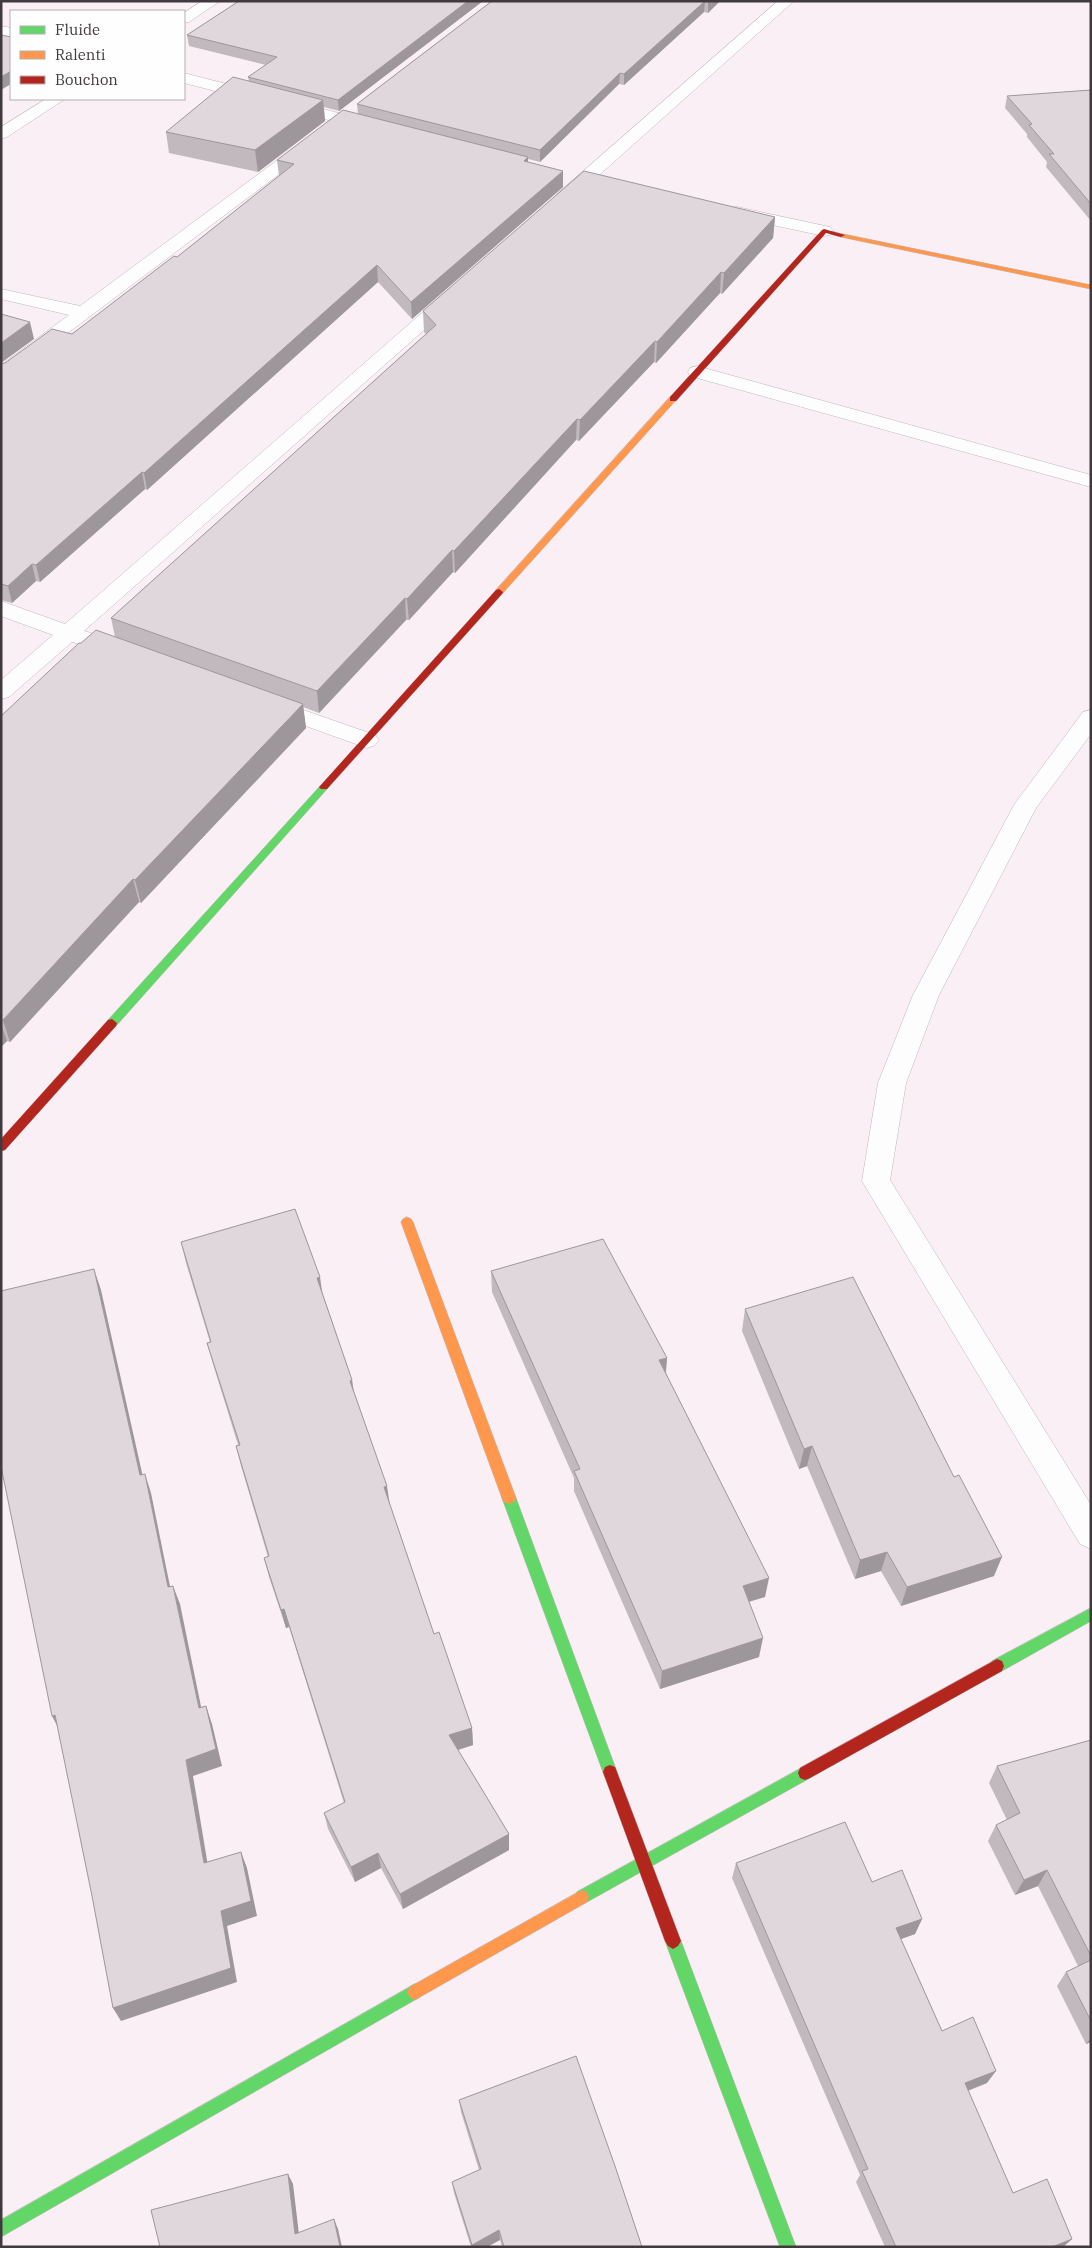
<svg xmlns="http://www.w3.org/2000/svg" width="1092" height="2248" viewBox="0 0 1092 2248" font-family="'IBM Plex Serif',serif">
	<rect width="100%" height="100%" fill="#faeff5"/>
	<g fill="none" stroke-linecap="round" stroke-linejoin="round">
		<defs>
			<g id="street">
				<polygon points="202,1 220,1 189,22 184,23 184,13"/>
				<polygon points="778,1 794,1 569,202 557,202 555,198 557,194"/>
				<polygon points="1,26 11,28 11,37 1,35"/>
				<polygon points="184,73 377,123 379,126 377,129 371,131 184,83"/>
				<polygon points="46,99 65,99 7,137 1,139 1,127"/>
				<polygon points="308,140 314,142 316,145 314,148 8,378 1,380 1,365 69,315 1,299 1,289 80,306 302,142"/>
				<polygon points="737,207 830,227 833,231 830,235 824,236 731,216 728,212 731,208"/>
				<polygon points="452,291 458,292 461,296 458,300 84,631 91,633 94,638 91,643 83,645 72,642 9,697 1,699 1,680 53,635 1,616 1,601 65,624 446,292"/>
				<polygon points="697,366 1091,475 1091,487 690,376 688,372 690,368"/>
				<polygon points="269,698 375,735 379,740 375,745 367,748 261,710 258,705 261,700"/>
				<polygon points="1091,710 1091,734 1036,808 939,995 906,1083 890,1180 1091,1505 1091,1549 1080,1544 862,1181 878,1083 913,995 1014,805 1083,712"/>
			</g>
			<g id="fast">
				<polygon points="324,784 327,785 329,787 327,789 116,1026 108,1026 107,1023 108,1020 321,785"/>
				<polygon points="509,1492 514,1494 516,1498 617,1772 615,1777 610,1779 605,1777 603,1772 502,1498 504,1494"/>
				<polygon points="1091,1608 1091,1621 1002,1671 997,1673 992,1671 990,1666 992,1661"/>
				<polygon points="805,1766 810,1768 812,1773 810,1778 587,1902 582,1904 577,1902 575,1897 577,1892"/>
				<polygon points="673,1933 678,1936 681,1941 796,2247 780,2247 665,1941 668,1936"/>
				<polygon points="415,1984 420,1987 423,1992 420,1997 1,2237 1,2220"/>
			</g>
			<g id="slow">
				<polygon points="838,233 1091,285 1091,289 841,237 837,235"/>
				<polygon points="670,397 677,399 502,594 496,594 496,590"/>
				<polygon points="407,1217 411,1219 413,1222 516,1498 514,1502 509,1504 504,1502 502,1498 401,1222 403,1219"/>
				<polygon points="582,1890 587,1892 589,1897 587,1902 420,1997 415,2000 410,1997 407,1992 410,1987"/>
			</g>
			<g id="jam">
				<polygon points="824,229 845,235 841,237 826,233 676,401 670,401 670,397 822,230"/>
				<polygon points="499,589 503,592 502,594 327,789 321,789 319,787 321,785 496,590"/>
				<polygon points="112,1019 117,1023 116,1026 5,1150 1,1151 1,1139 108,1020"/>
				<polygon points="997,1659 1002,1661 1004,1666 1002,1671 810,1778 805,1780 800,1778 798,1773 800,1768"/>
				<polygon points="610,1765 615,1767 617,1772 681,1941 678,1946 673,1949 668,1946 665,1941 603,1772 605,1767"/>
			</g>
		</defs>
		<use href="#street" stroke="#bfb6bb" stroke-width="1"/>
		<use href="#fast" stroke="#bfb6bb" stroke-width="1"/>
		<use href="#slow" stroke="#bfb6bb" stroke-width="1"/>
		<use href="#jam" stroke="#bfb6bb" stroke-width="1"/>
		<use href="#street" fill="#fefdfe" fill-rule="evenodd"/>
		<use href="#fast" fill="#63d668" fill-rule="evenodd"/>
		<use href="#slow" fill="#ff974d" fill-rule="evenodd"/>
		<use href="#jam" fill="#b3261e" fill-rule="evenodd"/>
	</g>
	<g fill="#c1b9bd">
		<polygon points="239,1 483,1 339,111 324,107 325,121 258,172 169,153 166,132 249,81 248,77 266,65 189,46 187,35"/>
		<polygon points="492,1 720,1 708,13 704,12 624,85 619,84 540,162 528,159 528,162 563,187 412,319 378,282 147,490 145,489 40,582 36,581 12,603 1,600 1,364 5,363 72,334 177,257 279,176 277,160 358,114 357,104"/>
		<polygon points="1091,90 1091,221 1046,167 1047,162 1027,137 1027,134 1005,108 1007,96"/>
		<polygon points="775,217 773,238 722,294 720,293 656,363 654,362 579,441 576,440 455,573 453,572 409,620 406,620 319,713 303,707 306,728 141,903 139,902 10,1042 7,1041 1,1047 1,716 81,643 115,637 111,618 426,334 424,332 423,311"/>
		<polygon points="181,1242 322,1292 352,1380 354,1393 389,1502 434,1634 472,1728 473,1745 458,1750 509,1834 509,1850 403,1909 381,1868 355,1882 328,1829 324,1813 344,1803 289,1627 286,1628 269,1577 264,1558 268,1557 241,1466 236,1446 238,1445 213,1364 207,1343 210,1342 186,1263"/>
		<polygon points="491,1271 667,1358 666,1373 765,1597 749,1602 759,1657 660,1689 574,1491 574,1478 492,1292"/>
		<polygon points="745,1309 994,1576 901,1606 881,1571 855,1579 807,1466 799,1469 742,1331"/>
		<polygon points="1091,1740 1091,2042 1086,2044 1057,1986 1066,1972 1078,1966 1038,1886 1015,1895 988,1841 996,1825 1007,1820 989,1783 997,1766"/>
		<polygon points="736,1863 872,1882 922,1919 915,1934 901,1939 942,2031 987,2083 968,2091 1013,2193 1072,2239 1063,2247 885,2247 856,2182 860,2175 732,1878"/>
		<polygon points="459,2100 642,2247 502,2247 500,2240 487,2247 471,2247 454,2193 452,2182 479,2170 461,2112"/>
	</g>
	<g fill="#9d969a">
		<polygon points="468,1 483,1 339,111 338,100"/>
		<polygon points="705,1 704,12 624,85 624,74"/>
		<polygon points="709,1 720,1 708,13 708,2"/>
		<polygon points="11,71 11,84 1,90 1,77"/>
		<polygon points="620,73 619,84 540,162 540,150"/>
		<polygon points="323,100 325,121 258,172 255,150"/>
		<polygon points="528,157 528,173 524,161"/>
		<polygon points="563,171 563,187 412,319 411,302"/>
		<polygon points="775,217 773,238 722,294 724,273"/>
		<polygon points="377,265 378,282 147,490 144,473"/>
		<polygon points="721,272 720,293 656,363 657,342"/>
		<polygon points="30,322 34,339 1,363 1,343"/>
		<polygon points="655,341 654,362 579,441 580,420"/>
		<polygon points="577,419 576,440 455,573 454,551"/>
		<polygon points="142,472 145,489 40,582 36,565"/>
		<polygon points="452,550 453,572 409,620 407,599"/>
		<polygon points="32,564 36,581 12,603 8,586"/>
		<polygon points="405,598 406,620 319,713 317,691"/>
		<polygon points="303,704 306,728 141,903 135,880"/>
		<polygon points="133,879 139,902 10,1042 3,1020"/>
		<polygon points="1,1024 7,1041 1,1047"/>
		<polygon points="94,1269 101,1290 147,1495 140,1475"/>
		<polygon points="320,1277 323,1298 317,1278"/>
		<polygon points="667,1358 665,1379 659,1360"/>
		<polygon points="352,1380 355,1401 350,1381"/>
		<polygon points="812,1446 807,1466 799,1469 804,1449"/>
		<polygon points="145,1474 151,1493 174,1606 168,1587"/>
		<polygon points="387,1486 390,1506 384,1487"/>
		<polygon points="887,1552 881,1571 855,1579 860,1560"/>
		<polygon points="1002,1557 994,1576 901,1606 907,1587"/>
		<polygon points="769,1578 765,1597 740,1604 743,1586"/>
		<polygon points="173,1586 180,1604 205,1726 199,1708"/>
		<polygon points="284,1609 289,1627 286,1628 281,1610"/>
		<polygon points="763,1638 759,1657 660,1689 662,1671"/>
		<polygon points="206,1706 212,1724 222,1766 193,1776 210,1878 204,1863 186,1760"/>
		<polygon points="55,1715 61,1733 52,1716"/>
		<polygon points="472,1728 473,1745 451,1752 449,1735"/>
		<polygon points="509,1834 509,1850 403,1909 400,1894"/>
		<polygon points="241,1852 247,1868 257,1916 227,1926 237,1982 121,2021 113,2008 221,1911"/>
		<polygon points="378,1853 381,1868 355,1882 351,1867"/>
		<polygon points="1047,1870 1038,1886 1015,1895 1024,1880"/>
		<polygon points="922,1919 915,1934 890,1943 896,1928"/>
		<polygon points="1091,2038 1091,2042 1086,2044"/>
		<polygon points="996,2071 987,2083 956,2095 965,2083"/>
		<polygon points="288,2174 293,2184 300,2243 295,2234"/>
		<polygon points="334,2219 338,2229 342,2247 340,2247"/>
		<polygon points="499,2230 500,2240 487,2247 473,2247 472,2245"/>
		<polygon points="1072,2239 1063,2247 1052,2247"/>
	</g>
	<g fill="#e0d7dc" stroke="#9d969a">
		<polygon points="239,1 468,1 338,100 248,77 277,57 187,35"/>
		<polygon points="492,1 709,1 708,2 705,1 624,74 620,73 540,150 357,104"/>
		<polygon points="1,35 11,37 11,71 1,77"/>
		<polygon points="233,77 323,100 255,150 166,132"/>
		<polygon points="1091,90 1091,204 1049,154 1054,154 1029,125 1032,124 1007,96"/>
		<polygon points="343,110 528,157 524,161 563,171 411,302 377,265 144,473 142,472 36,565 32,564 8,586 1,584 1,364 5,363 52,329 72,334 174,256 177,257 294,164 277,160"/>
		<polygon points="584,171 775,217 724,273 721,272 657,342 655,341 580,420 577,419 454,551 452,550 407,599 405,598 317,691 111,618 436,325 423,311"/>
		<polygon points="1,314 30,322 1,343"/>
		<polygon points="96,630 303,704 135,880 133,879 3,1020 1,1019 1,716 79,643 81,643"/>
		<polygon points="295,1209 320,1277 317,1278 352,1380 350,1381 387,1486 384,1487 434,1634 439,1632 472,1728 449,1735 509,1834 400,1894 378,1853 351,1867 324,1813 345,1802 284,1609 281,1610 264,1558 269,1556 236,1446 240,1445 207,1343 211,1342 181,1242"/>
		<polygon points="603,1239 667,1358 659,1360 769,1578 743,1586 763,1638 662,1671 574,1471 580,1469 491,1271"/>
		<polygon points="94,1269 140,1475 145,1474 168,1587 173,1586 199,1708 206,1706 216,1749 186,1760 204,1863 241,1852 251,1901 221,1911 231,1968 113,2008 92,1896 55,1715 52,1716 1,1466 1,1291"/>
		<polygon points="853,1277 954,1477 959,1475 1002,1557 907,1587 887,1552 860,1560 812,1446 804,1449 745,1309"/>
		<polygon points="1091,1740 1091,1956 1047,1870 1024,1880 996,1825 1020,1813 997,1766"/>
		<polygon points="845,1822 872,1882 902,1870 922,1919 896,1928 942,2031 973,2017 996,2071 965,2083 1013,2193 1047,2179 1072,2239 1052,2247 896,2247 862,2171 868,2169 736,1863"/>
		<polygon points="1091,1960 1091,2021 1066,1972"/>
		<polygon points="576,2056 615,2166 642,2247 504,2247 499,2230 472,2245 452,2182 481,2169 459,2100"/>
		<polygon points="288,2174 295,2234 334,2219 340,2247 160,2247 151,2210"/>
	</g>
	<rect width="1092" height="2248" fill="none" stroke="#40393d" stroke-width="5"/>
	<rect x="10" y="10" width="175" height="90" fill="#fefefe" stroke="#b2afb1"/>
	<rect x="20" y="26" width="25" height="8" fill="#63d668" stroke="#b2afb1"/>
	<text x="55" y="35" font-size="15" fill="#40393d">Fluide</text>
	<rect x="20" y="51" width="25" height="8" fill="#ff974d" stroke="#b2afb1"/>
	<text x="55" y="60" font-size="15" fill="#40393d">Ralenti</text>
	<rect x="20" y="76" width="25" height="8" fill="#b3261e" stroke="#b2afb1"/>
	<text x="55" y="85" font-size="15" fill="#40393d">Bouchon</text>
</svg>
